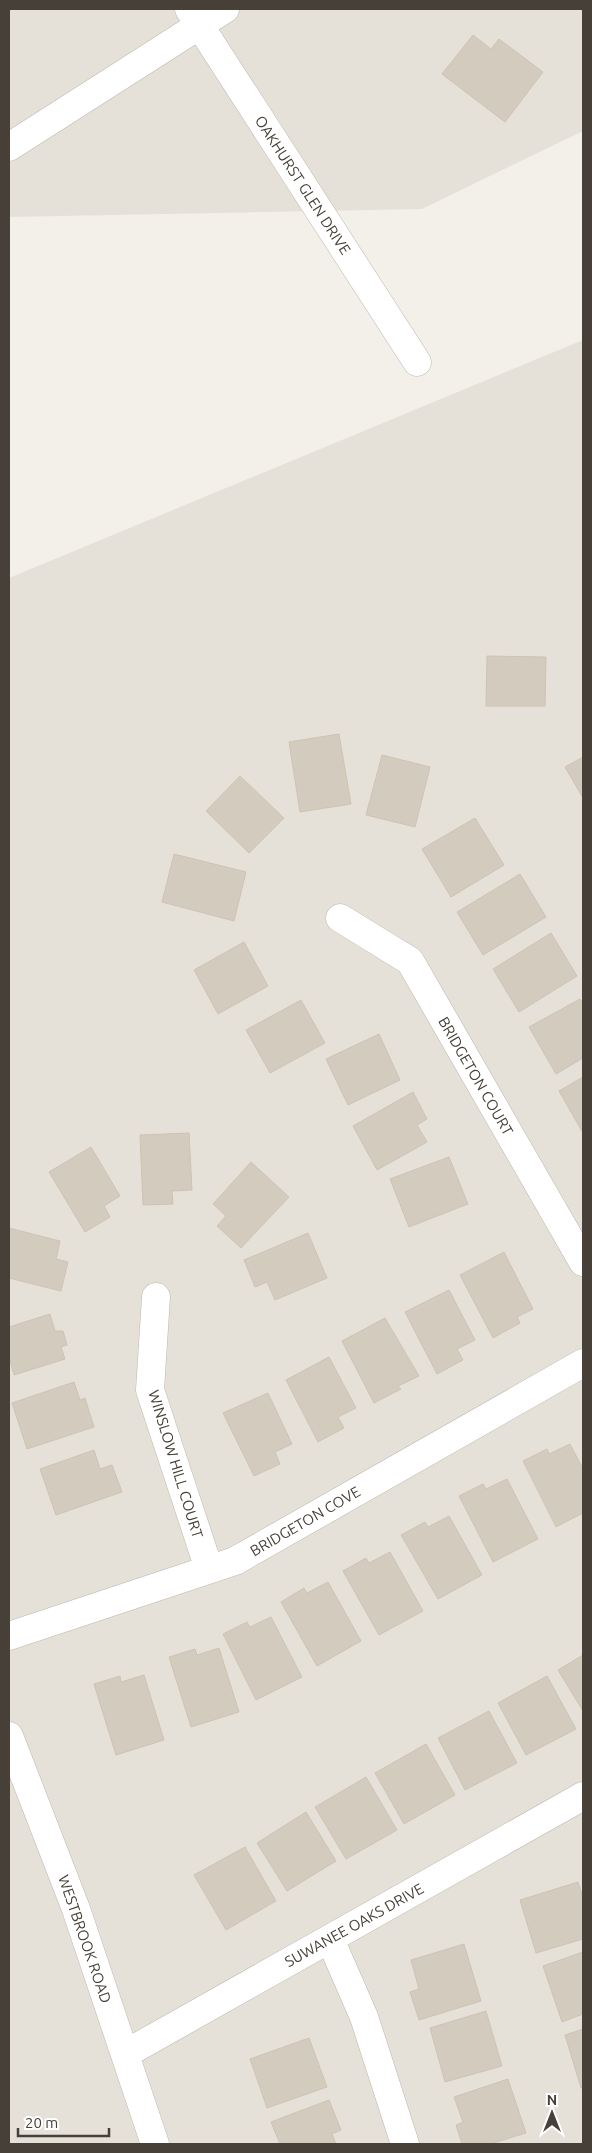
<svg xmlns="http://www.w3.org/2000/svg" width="592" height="2153" viewBox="0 0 592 2153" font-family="Ubuntu,sans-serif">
	<rect width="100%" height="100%" fill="#f3f0e9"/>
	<g fill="#e6e1d8">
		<polygon points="9,9 583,9 583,131 422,209 9,217"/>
		<polygon points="583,340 583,2144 9,2144 9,578"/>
	</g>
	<g fill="#d4cbbf" stroke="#cec2b3">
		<polygon points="473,35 491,49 499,39 543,72 505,122 442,74"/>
		<polygon points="487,656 546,657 545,706 486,706"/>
		<polygon points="339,734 351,804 300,812 289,742"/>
		<polygon points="382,755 430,767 415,827 366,815"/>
		<polygon points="583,757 583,798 565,767"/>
		<polygon points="240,776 284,818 249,853 206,811"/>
		<polygon points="475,818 504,865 451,897 422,849"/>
		<polygon points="174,854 246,872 234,921 162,902"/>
		<polygon points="520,874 546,917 483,955 457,912"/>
		<polygon points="551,933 577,976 519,1012 493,969"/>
		<polygon points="244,942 268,986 218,1014 194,970"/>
		<polygon points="580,999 583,1004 583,1058 556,1074 529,1027"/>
		<polygon points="301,1000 325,1043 270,1073 246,1030"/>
		<polygon points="379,1034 400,1080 348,1105 326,1059"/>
		<polygon points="583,1077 583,1133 559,1091"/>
		<polygon points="413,1092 427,1119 417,1125 427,1142 377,1170 353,1126"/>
		<polygon points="189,1133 192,1190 172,1191 173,1204 143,1205 140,1135"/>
		<polygon points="91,1147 120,1196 104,1206 110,1217 85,1232 49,1172"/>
		<polygon points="449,1157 468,1204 409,1227 390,1179"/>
		<polygon points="251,1162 289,1197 241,1248 217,1226 226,1216 213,1204"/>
		<polygon points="9,1228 60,1241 56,1259 68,1262 61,1291 9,1278"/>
		<polygon points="308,1233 327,1278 275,1300 267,1282 255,1287 244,1260"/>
		<polygon points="504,1252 533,1309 517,1317 520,1323 493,1338 460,1275"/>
		<polygon points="449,1290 475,1340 457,1349 463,1360 437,1374 405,1312"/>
		<polygon points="50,1314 55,1331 63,1331 67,1345 61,1347 65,1359 14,1375 9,1357 9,1327"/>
		<polygon points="385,1318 419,1376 398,1386 401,1389 374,1403 342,1341"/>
		<polygon points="329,1357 356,1408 338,1417 344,1428 318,1442 286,1380"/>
		<polygon points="74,1382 80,1400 85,1398 94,1427 27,1449 12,1403"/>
		<polygon points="268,1393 292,1444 275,1452 280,1464 254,1476 223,1413"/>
		<polygon points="570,1444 583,1469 583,1513 556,1527 523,1461 547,1449 549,1454"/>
		<polygon points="94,1450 100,1469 112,1465 122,1492 56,1515 40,1469"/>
		<polygon points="507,1479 538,1539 493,1562 459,1496 483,1484 486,1489"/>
		<polygon points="449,1516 482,1575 438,1599 401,1535 425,1522 428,1527"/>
		<polygon points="390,1552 423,1611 379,1635 343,1571 366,1558 369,1563"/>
		<polygon points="328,1582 361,1641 317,1666 281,1602 304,1588 307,1593"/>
		<polygon points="271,1617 302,1677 256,1700 223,1634 247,1622 250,1627"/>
		<polygon points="219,1648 239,1712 191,1727 169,1657 195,1649 197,1655"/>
		<polygon points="583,1655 583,1711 558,1670"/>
		<polygon points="144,1675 164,1740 116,1755 94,1684 120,1676 121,1682"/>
		<polygon points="547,1676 576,1729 526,1755 498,1703"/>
		<polygon points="489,1711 517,1763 465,1790 438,1738"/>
		<polygon points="426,1744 455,1795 404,1824 375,1773"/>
		<polygon points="366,1777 397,1830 346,1859 315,1807"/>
		<polygon points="306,1812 336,1861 287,1891 257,1843"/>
		<polygon points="245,1847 276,1901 226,1930 194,1875"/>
		<polygon points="578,1882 583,1898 583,1939 536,1953 520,1900"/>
		<polygon points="464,1944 481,2001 419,2020 410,1992 419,1989 411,1960"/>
		<polygon points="583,1952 583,2014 562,2022 543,1966"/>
		<polygon points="486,2011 502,2066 445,2082 430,2028"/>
		<polygon points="583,2029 583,2088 581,2088 565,2035"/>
		<polygon points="309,2038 327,2087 267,2108 250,2059"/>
		<polygon points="508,2079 526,2133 490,2144 462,2144 456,2125 463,2122 454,2097"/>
		<polygon points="329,2100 341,2130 332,2134 336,2144 280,2144 271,2122"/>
	</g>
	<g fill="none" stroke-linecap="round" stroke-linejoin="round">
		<defs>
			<g id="minor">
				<polyline points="189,9 417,362"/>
				<polyline points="9,147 225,9"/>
				<polyline points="340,918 410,961 583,1262"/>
				<polyline points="156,1297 150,1390 209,1569"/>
				<polyline points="9,1636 235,1561 583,1363"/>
				<polyline points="9,1736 76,1909 155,2144"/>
				<polyline points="330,1939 364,2017 405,2144"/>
				<polyline points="125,2054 583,1796"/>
			</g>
		</defs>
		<use href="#minor" stroke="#beb7ac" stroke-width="29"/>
		<use href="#minor" stroke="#fff" stroke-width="28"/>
	</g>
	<g text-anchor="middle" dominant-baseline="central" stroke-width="4" stroke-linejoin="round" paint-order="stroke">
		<g font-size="15" fill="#464038" stroke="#fff">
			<text transform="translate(303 185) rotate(57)">OAKHURST GLEN DRIVE</text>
			<text transform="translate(476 1076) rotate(60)">BRIDGETON COURT</text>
			<text transform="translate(176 1464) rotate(73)">WINSLOW HILL COURT</text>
			<text transform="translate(305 1521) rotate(-30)">BRIDGETON COVE</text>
			<text transform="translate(354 1925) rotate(-29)">SUWANEE OAKS DRIVE</text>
			<text transform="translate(85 1939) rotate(71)">WESTBROOK ROAD</text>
		</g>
	</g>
	<rect width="592" height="2153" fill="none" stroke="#464038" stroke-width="20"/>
	<g transform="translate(552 2113)" stroke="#ffffff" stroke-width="4" paint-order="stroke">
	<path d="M0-4L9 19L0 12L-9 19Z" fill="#464038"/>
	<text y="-8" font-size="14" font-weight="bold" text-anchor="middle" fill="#464038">N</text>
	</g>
	<path d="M18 2128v8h91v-8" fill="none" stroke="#464038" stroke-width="2.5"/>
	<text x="25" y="2128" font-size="15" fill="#464038" stroke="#ffffff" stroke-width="4" paint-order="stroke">20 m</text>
</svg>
